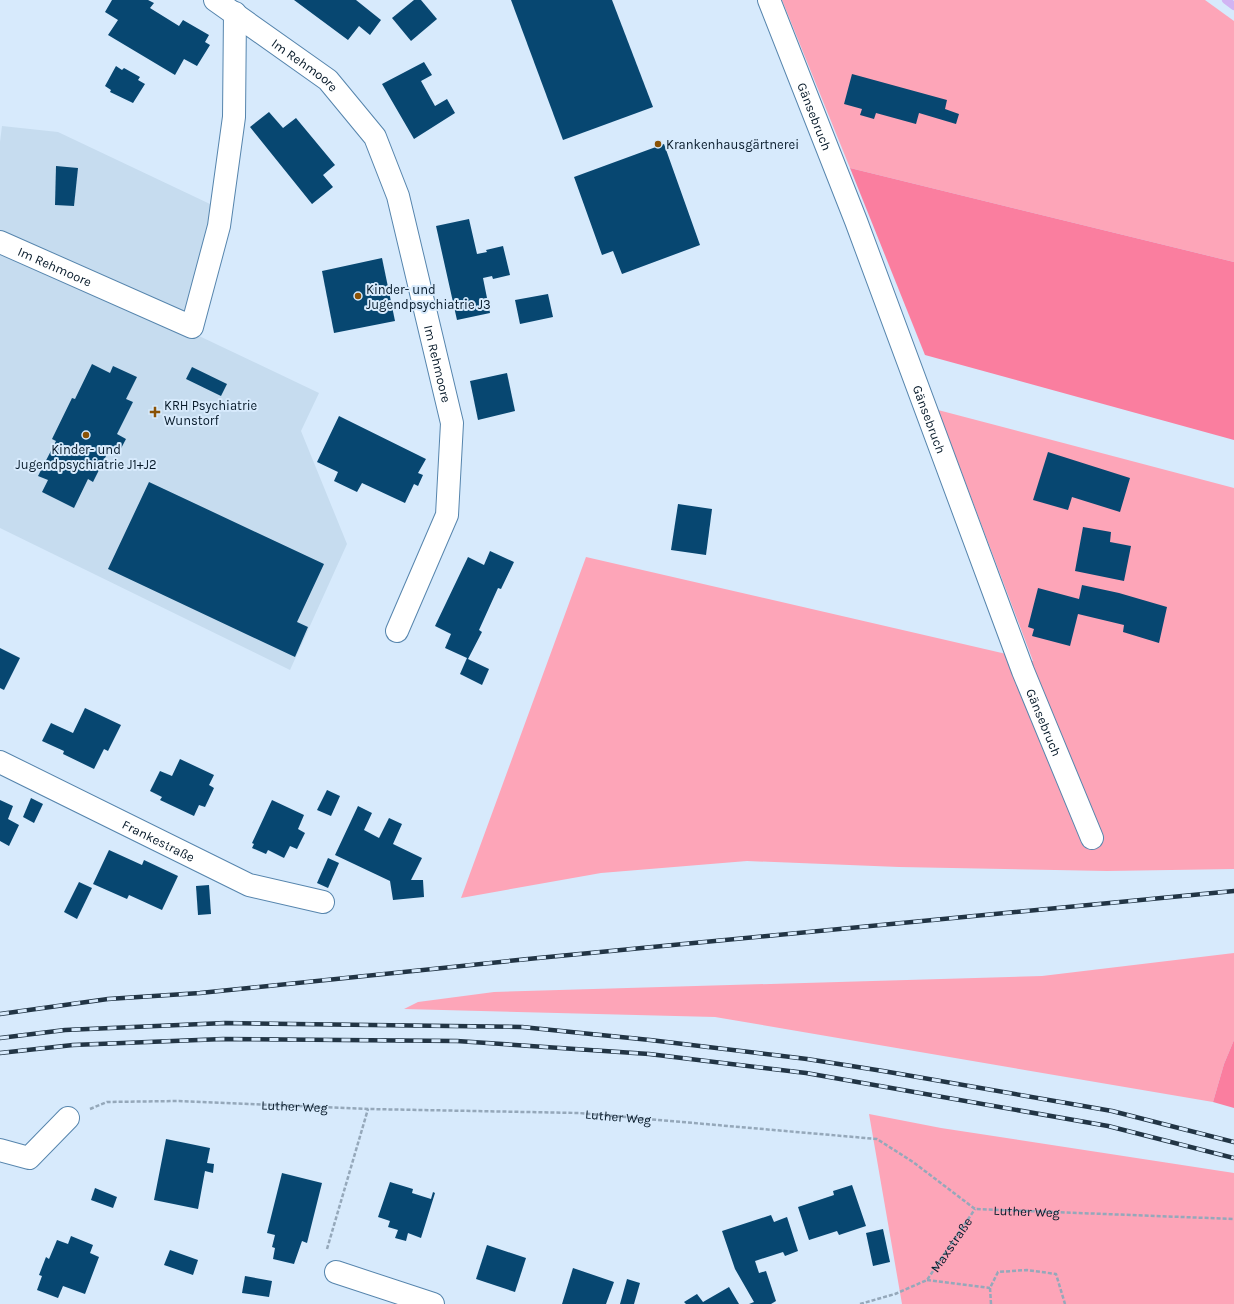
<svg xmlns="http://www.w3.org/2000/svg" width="1234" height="1304" viewBox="0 0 1234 1304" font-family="Karla,sans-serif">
	<rect width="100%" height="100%" fill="#d7eafc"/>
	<polygon fill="#c6dcef" points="2,126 58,132 229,213 197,335 319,393 301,431 347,544 290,670 0,528 0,142"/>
	<g fill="#fda5b8">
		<polygon points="782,0 1205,0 1234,21 1234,262 850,168"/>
		<polygon points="938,410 1234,488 1234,869 1107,871 899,867 747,861 601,873 461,898 586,557 1002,653 1033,661"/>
		<polygon points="1234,953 1234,1040 1224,1064 1213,1102 715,1017 404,1009 418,1002 494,992 1042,976"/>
		<polygon points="869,1114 941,1128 1234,1173 1234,1304 902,1304"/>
	</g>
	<g fill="#fa7e9f">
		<polygon points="850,168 1234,262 1234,440 925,355"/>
		<polygon points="1234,1040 1234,1108 1213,1102 1224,1064"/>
	</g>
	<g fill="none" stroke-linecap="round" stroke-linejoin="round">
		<polyline stroke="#d1b4f3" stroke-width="8" points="1226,0 1234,6"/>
	</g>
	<g fill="#074771">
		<polygon points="112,0 148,0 154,3 150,8 179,26 183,20 209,35 205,42 210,45 197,66 184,59 175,75 108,35 118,20 105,12"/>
		<polygon points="294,0 356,0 381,20 370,35 359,26 348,40"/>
		<polygon points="414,0 421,0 437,19 411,41 392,18"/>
		<polygon points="511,0 612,0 653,107 563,140"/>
		<polygon points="424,62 432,75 421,81 435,106 447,99 455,113 414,139 382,84"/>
		<polygon points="116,66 122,70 124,68 140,77 138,80 145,84 133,103 110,92 111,90 105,86"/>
		<polygon points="852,74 947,100 945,109 959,114 956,124 919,113 916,124 876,113 874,119 860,115 862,109 844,104"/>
		<polygon points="269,112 283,128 296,118 335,165 323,175 333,187 312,204 250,127"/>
		<polygon points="664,144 700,245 622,274 613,251 602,255 574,177"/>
		<polygon points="56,166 78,168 74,206 55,205"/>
		<polygon points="469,219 477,254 487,252 486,250 503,246 510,275 493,279 492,276 483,278 490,313 457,320 436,226"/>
		<polygon points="382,258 395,321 334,333 322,271"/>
		<polygon points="548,294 553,317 520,324 515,300"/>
		<polygon points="92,364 110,373 113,366 137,377 126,399 133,402 117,434 126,439 117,456 108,452 93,482 88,479 74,508 42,492 48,480 38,476 56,441 52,439 72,398 75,399"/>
		<polygon points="192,367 227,384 221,396 186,379"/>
		<polygon points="507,373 515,411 478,420 470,381"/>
		<polygon points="339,416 426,459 418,473 423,475 418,486 414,484 405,503 362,483 357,492 334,481 338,472 317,462"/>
		<polygon points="1048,452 1130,478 1120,512 1072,497 1068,510 1033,500"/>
		<polygon points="149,482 324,564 297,622 308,627 295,657 108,569"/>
		<polygon points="678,504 712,509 706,555 671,550"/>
		<polygon points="1083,527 1111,532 1110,542 1131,546 1124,581 1075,571"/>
		<polygon points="490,551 514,562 501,589 498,588 479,630 482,632 468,659 489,669 482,685 460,674 467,658 445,648 451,634 435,626 468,557 484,565"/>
		<polygon points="1082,585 1119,593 1167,607 1159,643 1123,632 1124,625 1078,614 1070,646 1032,636 1034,629 1028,627 1038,588 1079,599"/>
		<polygon points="0,648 20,658 4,690 0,688"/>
		<polygon points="85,708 121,725 108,751 104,749 94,769 63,754 64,751 42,741 51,723 73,733"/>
		<polygon points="180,759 214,775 209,785 214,788 205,807 199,805 194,816 160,800 162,797 150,791 160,771 172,776"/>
		<polygon points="327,790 340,796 331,816 317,810"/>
		<polygon points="31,798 43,804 34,823 23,817"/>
		<polygon points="0,800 13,806 8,819 19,825 9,846 0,841"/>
		<polygon points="272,800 304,815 298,829 305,833 297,849 290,846 284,858 268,850 266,854 252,848 254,844 252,843"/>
		<polygon points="358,806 372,813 364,830 379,838 389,818 402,824 393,844 422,858 411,880 423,880 424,897 393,900 390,881 335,855"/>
		<polygon points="109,850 142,865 144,860 178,876 162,910 129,895 127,899 93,884"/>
		<polygon points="328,858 339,863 328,888 317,883"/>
		<polygon points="79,882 92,888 77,919 64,912"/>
		<polygon points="209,885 211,914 198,915 196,886"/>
		<polygon points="166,1139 210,1148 207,1163 214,1164 213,1173 205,1171 198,1209 154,1200"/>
		<polygon points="282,1173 322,1183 307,1243 302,1241 294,1264 273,1259 275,1248 272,1247 275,1235 267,1233"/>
		<polygon points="390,1182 413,1189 412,1193 431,1199 433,1192 435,1193 421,1238 408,1233 406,1241 395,1238 398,1230 388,1227 390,1221 378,1217"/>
		<polygon points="852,1185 866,1226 839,1235 837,1231 809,1240 798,1207 834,1195 833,1191"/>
		<polygon points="95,1188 117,1197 113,1208 91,1200"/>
		<polygon points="771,1215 774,1222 787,1217 798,1251 785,1256 783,1252 755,1261 759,1273 766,1271 776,1301 771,1304 749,1304 754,1302 735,1269 722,1231"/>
		<polygon points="883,1229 890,1262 873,1266 866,1233"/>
		<polygon points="71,1236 93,1245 90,1253 99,1257 85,1294 63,1286 58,1298 37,1290 42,1276 39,1275 46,1257 49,1259 57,1240 68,1244"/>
		<polygon points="487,1245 526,1258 515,1292 476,1279"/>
		<polygon points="170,1250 198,1260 193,1275 164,1265"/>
		<polygon points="573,1268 614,1282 606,1304 562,1304"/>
		<polygon points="245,1276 272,1281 269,1297 242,1293"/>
		<polygon points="627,1279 640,1283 634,1304 620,1304"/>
		<polygon points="729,1287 739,1304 686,1304 684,1302 697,1294 703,1302"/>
	</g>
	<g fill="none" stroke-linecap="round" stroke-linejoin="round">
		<defs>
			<g id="minor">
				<path id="s3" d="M215 0 328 80 375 137 398 196 452 423 447 515 397 631"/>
				<path id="s4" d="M769 0 856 221 1023 671 1092 838"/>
				<path id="s5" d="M0 242 192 327 219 226 234 117 235 13"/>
				<path id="s6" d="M0 762 249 885 323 902"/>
				<polyline points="0,1150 29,1158 68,1118"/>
				<polyline points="336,1272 433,1304"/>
			</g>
		</defs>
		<use href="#minor" stroke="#5685ad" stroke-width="24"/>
		<g stroke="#95a8ba" stroke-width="2.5" stroke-dasharray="4 2" stroke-linecap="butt">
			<path id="s1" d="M90 1109 107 1102 179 1101 368 1109 579 1113 877 1139 913 1162 975 1209 1234 1219"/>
			<polyline points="327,1249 368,1109"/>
			<polyline points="927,1280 990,1288"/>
			<path id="s2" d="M860 1304 895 1294 927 1280 975 1209"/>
			<polyline points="991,1304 990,1288 998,1272 1027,1270 1056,1274 1065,1304"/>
		</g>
		<use href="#minor" stroke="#fff" stroke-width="22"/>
		<defs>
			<g id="rail">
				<polyline points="0,1014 108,999 200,993 538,958 1234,891"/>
				<polyline points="0,1038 65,1030 225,1023 522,1027 650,1040 807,1059 883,1071 1112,1111 1234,1142"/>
				<polyline points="0,1053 73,1045 223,1039 457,1041 649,1054 806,1073 1108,1126 1234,1158"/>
			</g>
		</defs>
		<use href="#rail" stroke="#223545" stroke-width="4.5"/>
		<use href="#rail" stroke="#d7eafc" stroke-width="3" stroke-dasharray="9" stroke-linecap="butt"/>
	</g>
	<g fill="#8a5205" stroke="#d7eafc" stroke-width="1.5">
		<circle cx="658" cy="144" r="4"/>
		<circle cx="358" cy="296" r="4"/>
		<path d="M153 406h4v4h4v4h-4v4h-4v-4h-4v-4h4z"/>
		<circle cx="86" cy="435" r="4"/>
	</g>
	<g text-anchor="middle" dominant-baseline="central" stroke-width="4" stroke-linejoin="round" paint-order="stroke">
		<g font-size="13" fill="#071a2a" stroke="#d7eafc">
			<text stroke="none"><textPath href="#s3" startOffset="111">Im Rehmoore</textPath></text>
			<text stroke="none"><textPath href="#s4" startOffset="125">Gänsebruch</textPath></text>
			<text stroke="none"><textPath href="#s5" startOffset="60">Im Rehmoore</textPath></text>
			<text stroke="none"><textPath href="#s3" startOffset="448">Im Rehmoore</textPath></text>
			<text stroke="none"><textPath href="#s4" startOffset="449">Gänsebruch</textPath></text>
			<text stroke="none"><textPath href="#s4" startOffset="773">Gänsebruch</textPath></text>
			<text stroke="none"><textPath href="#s6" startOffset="177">Frankestraße</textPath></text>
			<text stroke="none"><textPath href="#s1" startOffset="206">Luther Weg</textPath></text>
			<text stroke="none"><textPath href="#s1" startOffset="530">Luther Weg</textPath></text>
			<text stroke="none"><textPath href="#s1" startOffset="962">Luther Weg</textPath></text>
			<text stroke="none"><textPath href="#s2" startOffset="114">Maxstraße</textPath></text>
		</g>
		<g font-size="13" fill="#071a2a" stroke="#d7eafc" text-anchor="start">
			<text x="666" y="144">Krankenhausgärtnerei</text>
			<text x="366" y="289">Kinder- und<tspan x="366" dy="15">Jugendpsychiatrie J3</tspan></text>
			<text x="164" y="405">KRH Psychiatrie<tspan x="164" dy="15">Wunstorf</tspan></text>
			<text x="86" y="449" text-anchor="middle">Kinder- und<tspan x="86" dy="15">Jugendpsychiatrie J1+J2</tspan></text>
		</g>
	</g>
</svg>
